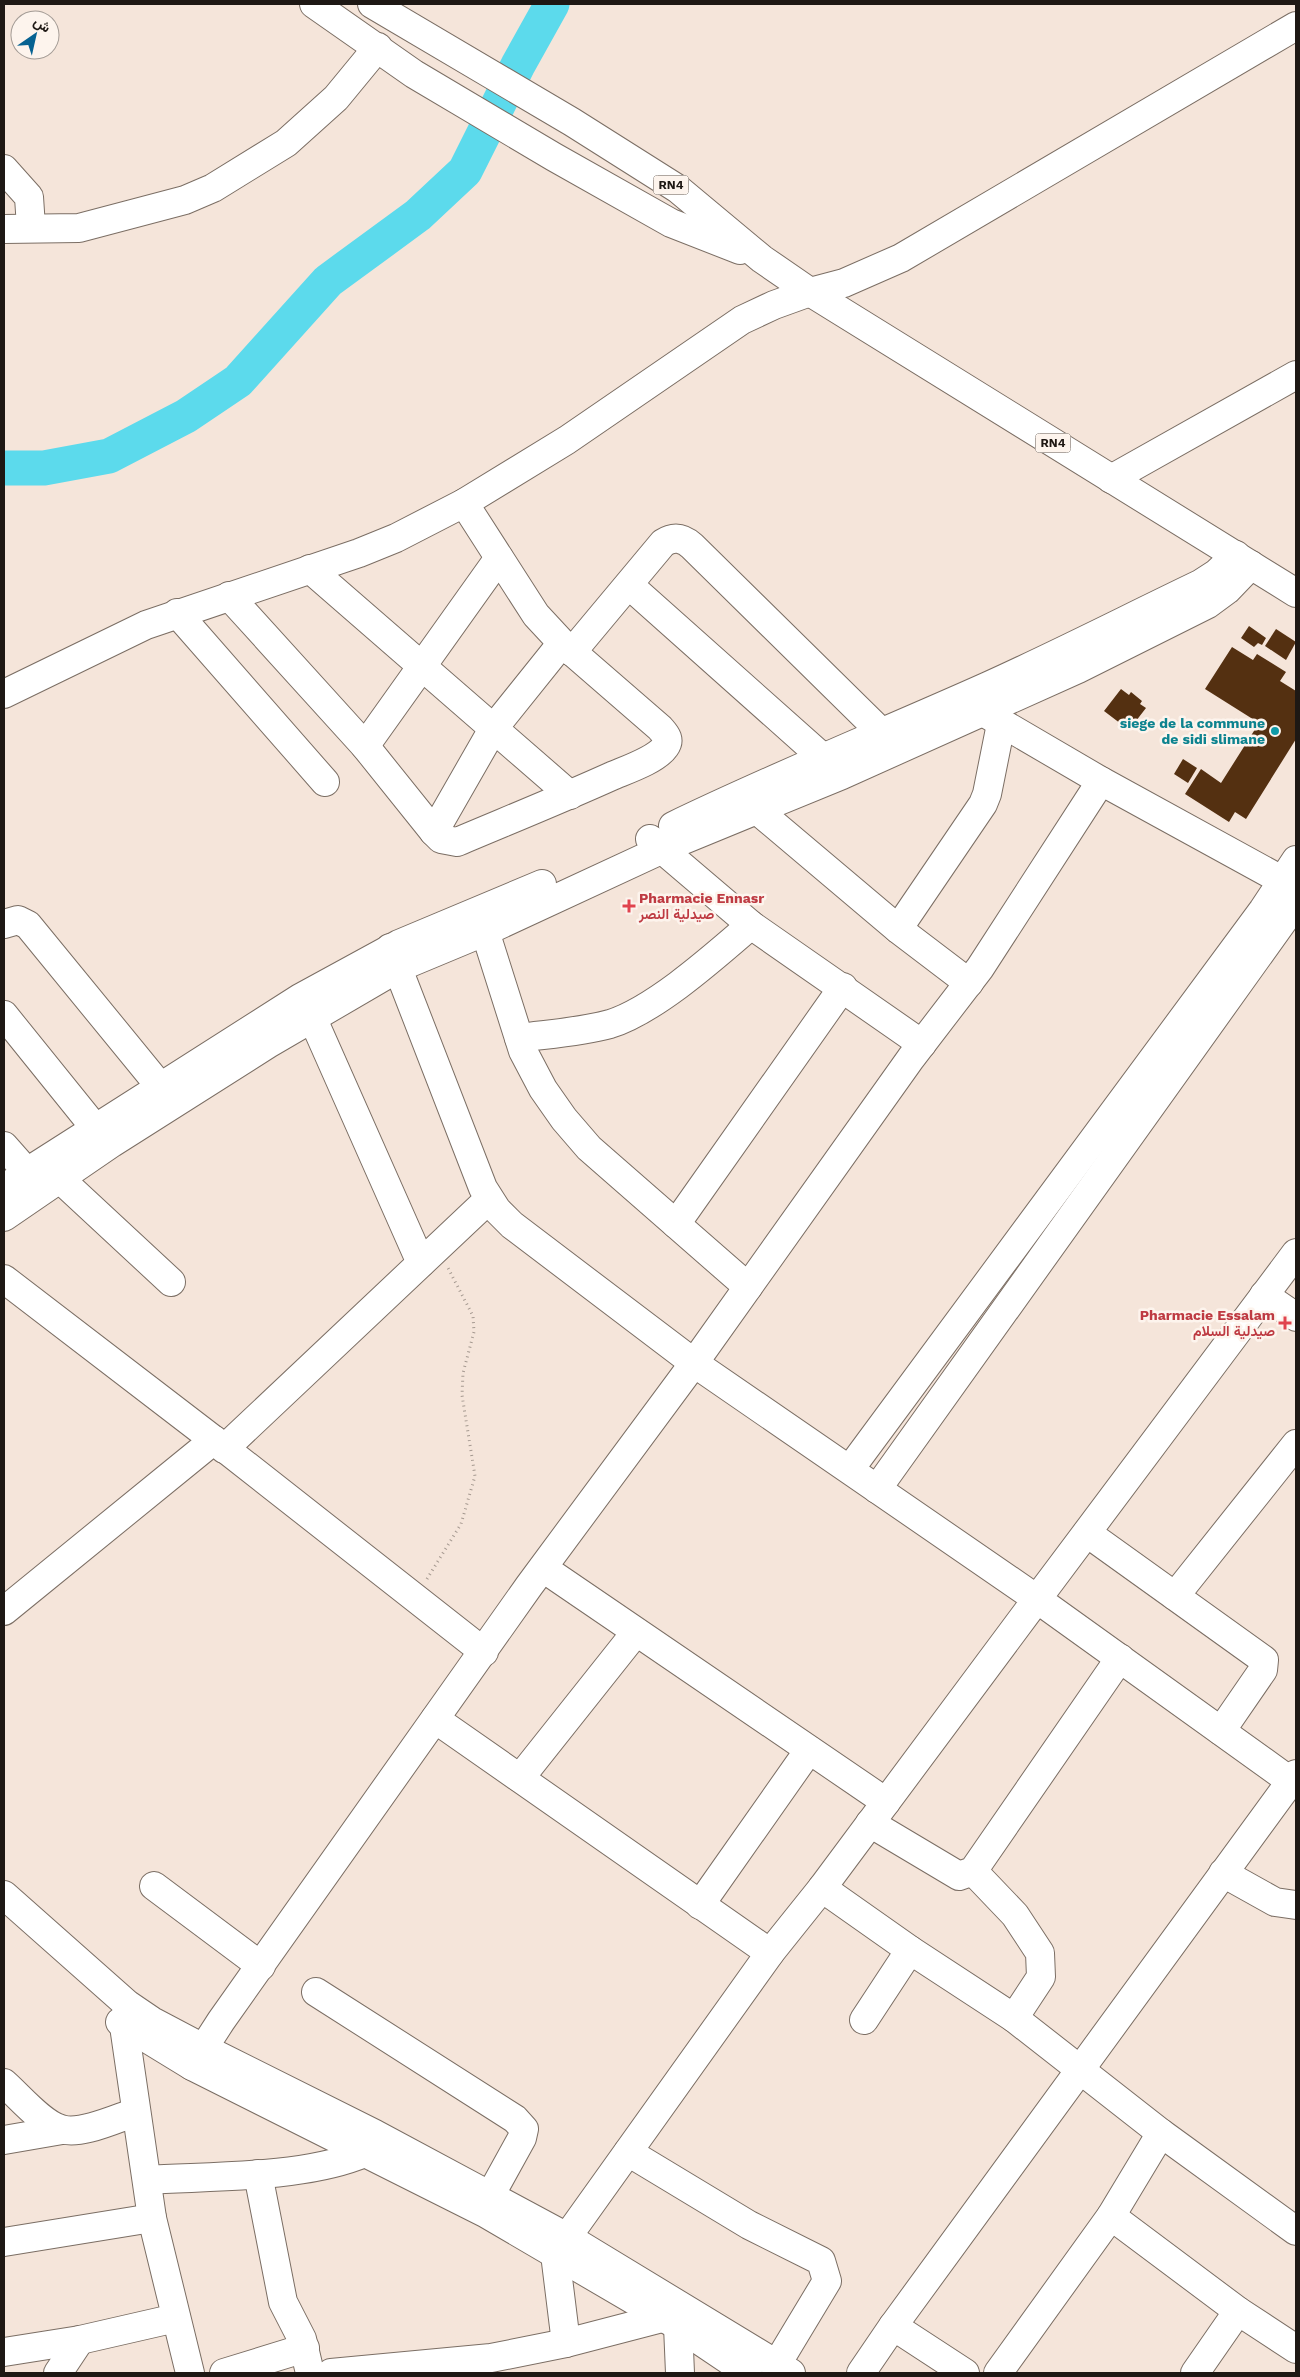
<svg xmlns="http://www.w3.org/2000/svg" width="1300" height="2377" viewBox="0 0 1300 2377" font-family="'Work Sans',Vazirmatn,sans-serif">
	<rect width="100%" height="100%" fill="#f5e5da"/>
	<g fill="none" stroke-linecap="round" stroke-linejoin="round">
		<polyline stroke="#5cdaec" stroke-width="35" points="4,468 44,468 109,456 186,416 238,381 328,281 418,215 465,171 518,65 552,4"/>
	</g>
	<g fill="#543011">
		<polygon points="1249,626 1266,638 1262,645 1258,643 1254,647 1241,638"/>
		<polygon points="1276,629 1296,642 1286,660 1265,646"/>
		<polygon points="1232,647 1253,660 1257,654 1286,672 1280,681 1296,691 1296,739 1246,819 1235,812 1229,822 1185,794 1201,769 1221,783 1259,723 1205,689"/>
		<polygon points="1121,689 1129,695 1131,692 1142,701 1140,704 1146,708 1129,730 1104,711"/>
		<polygon points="1183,759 1197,768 1188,783 1174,774"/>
	</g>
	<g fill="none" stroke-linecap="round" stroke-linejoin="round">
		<defs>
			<g id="minor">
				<polyline points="4,169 29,197 31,227"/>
				<polyline points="4,229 79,228 185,200 213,188 286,143 336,98 378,47"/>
				<polyline points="1111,479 1296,375"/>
				<polyline points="310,569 570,795"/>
				<polyline points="629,585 822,757"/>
				<path d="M229 596 365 746 434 832 441 839 457 842C509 820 561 799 612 776 626 770 656 760 665 747 671 739 665 734 660 728L562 643 536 615 464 503"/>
				<polyline points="177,613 325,782"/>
				<path d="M572 652 663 543C674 536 683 538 692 546L881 732"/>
				<polyline points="971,705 1101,781 1296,888"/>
				<polyline points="365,746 499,558"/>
				<polyline points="757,810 898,929 969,983"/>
				<path d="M673 826C776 776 883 733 988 686 1059 654 1129 618 1200 584L1217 573 1236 555"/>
				<polyline points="434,832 493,729 562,643"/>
				<polyline points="650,839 751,925 922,1044"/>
				<polyline points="4,924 18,920 28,925 172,1101"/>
				<polyline points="898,929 983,804 987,794 1001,724"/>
				<polyline points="485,931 523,1051 543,1089 564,1119 589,1148 748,1287"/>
				<polyline points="390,948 483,1188 497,1210 512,1225 694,1363 1037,1599 822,1888 770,1953 555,2254 566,2343"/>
				<polyline points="4,1015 108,1144"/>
				<polyline points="312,1017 421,1263"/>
				<path d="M519 1038C549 1034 581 1032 610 1024 655 1010 715 956 751 925"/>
				<polyline points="4,1146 27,1172"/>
				<polyline points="59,1178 171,1282"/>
				<polyline points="4,1189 27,1172 300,998 399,944 542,884"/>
				<polyline points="4,1217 112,1143 268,1044 400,967 484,932 676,843 842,775 1078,669 1208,604 1227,590 1251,565"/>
				<polyline points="676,1224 843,987"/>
				<polyline points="1296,1253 1037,1599 1296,1785"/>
				<polyline points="4,1279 214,1440 484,1652"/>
				<polyline points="1264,1295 1296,1317"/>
				<polyline points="224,1449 489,1199"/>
				<polyline points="850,1469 1263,910 1296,860"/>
				<polyline points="877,1489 1296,903"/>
				<polyline points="1087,1533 1264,1660 1263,1670 1221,1731"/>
				<polyline points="543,1568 886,1802"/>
				<polyline points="1175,1596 1296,1444"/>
				<polyline points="4,1611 214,1440"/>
				<polyline points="435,1719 770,1953"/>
				<polyline points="520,1778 636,1632"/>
				<polyline points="870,1823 959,1876 973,1871 1120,1658"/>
				<polyline points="973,1871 1015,1915 1040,1953 1041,1977 1014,2018"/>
				<polyline points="1223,1873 1275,1902 1296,1905"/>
				<polyline points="154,1886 261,1966"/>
				<polyline points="822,1888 910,1950 1014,2018 1161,2133 1296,2231"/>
				<polyline points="4,1895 127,2004 152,2021 203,2048 375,2134 567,2237 791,2373"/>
				<polyline points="700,1905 809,1750"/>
				<polyline points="316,1992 515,2119 524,2129 522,2138 490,2196"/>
				<polyline points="126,2014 124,2026 152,2218 190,2373"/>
				<polyline points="864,2020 910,1950"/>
				<polyline points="120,2022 192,2066 485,2213 678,2326 748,2373"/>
				<polyline points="192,2066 221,2021 529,1586 694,1363 911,1058 980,968 1101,781"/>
				<path d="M4 2083C19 2096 42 2124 61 2129 80 2136 117 2118 136 2112"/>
				<polyline points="4,2140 62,2130"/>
				<polyline points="628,2152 749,2225 821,2261 827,2281 777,2364"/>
				<polyline points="258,2174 283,2302 302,2339 310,2373"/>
				<path d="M147 2180C211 2176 298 2178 357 2156L363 2153 368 2145"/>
				<polyline points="1111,2216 1238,2311 1296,2349"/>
				<polyline points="4,2242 152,2218"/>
				<polyline points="678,2326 680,2373"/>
				<polyline points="893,2326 965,2373"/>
				<polyline points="4,2352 80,2340 176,2318"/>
				<polyline points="58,2373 80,2340"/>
				<polyline points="224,2373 305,2348"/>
				<polyline points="331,2373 491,2358 566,2343 662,2318"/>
				<polyline points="861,2373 893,2326 1296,1774"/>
				<polyline points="998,2373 1111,2216 1161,2133"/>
				<polyline points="1195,2373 1238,2311"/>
			</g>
			<g id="major">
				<polyline points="314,4 414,74 554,157 671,223 740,250"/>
				<polyline points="372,4 572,122 678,189 762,259 810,292 1296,593"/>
				<polyline points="4,694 146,625 359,553 396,538 464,503 567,440 742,320 774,305 810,292 844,283 901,258 1296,26"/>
			</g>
		</defs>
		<use href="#minor" stroke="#7b6e64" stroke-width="30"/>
		<use href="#major" stroke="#7b6e64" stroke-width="30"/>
		<polyline stroke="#a59990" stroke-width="3" stroke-dasharray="1 4" stroke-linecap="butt" points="427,1579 461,1524 475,1476 462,1395 463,1373 474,1332 473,1316 448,1268"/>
		<use href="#minor" stroke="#fff" stroke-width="28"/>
		<use href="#major" stroke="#fff" stroke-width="28"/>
	</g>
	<circle fill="#0f9aa8" stroke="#fdf4ed" stroke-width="2" cx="1275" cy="731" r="5"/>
	<g fill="#e0444e" stroke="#fdf4ed" stroke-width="2">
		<path d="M626.5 898.5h5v5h5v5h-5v5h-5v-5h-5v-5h5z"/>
		<path d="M1282.5 1315.5h5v5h5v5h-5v5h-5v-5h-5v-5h5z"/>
	</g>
	<g text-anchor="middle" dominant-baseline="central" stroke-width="5" stroke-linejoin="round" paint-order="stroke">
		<g fill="#fdf4ed" stroke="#615a55" stroke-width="1">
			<rect x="653.5" y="175.5" width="35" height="19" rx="4"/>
			<rect x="1035.5" y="433.5" width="35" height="19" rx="4"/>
		</g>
		<g font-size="12" font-weight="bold" fill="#1e1814">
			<text x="671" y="185">RN4</text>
			<text x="1053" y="443">RN4</text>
		</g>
		<g font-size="14" font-weight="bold" fill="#0d838f" stroke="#fdf4ed" text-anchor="end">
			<text x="1265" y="723">siege de la commune<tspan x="1265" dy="16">de sidi slimane</tspan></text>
		</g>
		<g font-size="14" font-weight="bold" fill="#be3a42" stroke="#fdf4ed" text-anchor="start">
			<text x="639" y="898">Pharmacie Ennasr<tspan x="639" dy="16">صيدلية النصر</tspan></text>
			<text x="1275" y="1315" text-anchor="end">Pharmacie Essalam<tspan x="1275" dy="16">صيدلية السلام</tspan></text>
		</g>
	</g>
	<rect width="1300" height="2377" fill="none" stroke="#1e1814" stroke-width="10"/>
	<g transform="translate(35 35) rotate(34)"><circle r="24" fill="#fdf4ed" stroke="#a49c96"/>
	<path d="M0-4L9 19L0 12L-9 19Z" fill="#066292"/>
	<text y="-8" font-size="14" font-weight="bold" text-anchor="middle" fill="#1e1814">ش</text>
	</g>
</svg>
